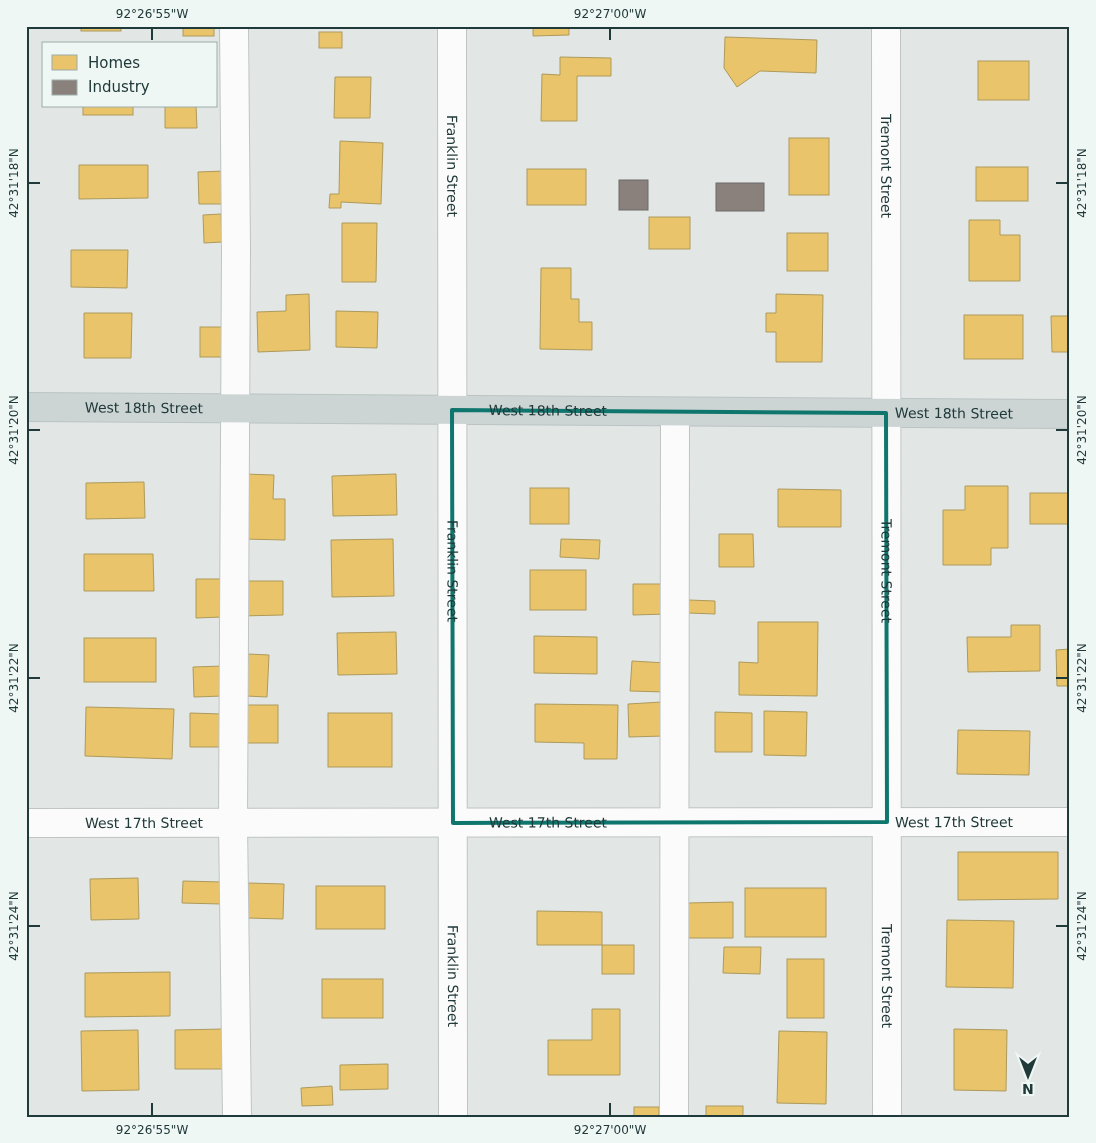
<svg xmlns="http://www.w3.org/2000/svg" width="1096" height="1143" viewBox="0 0 1096 1143" font-family="'DejaVu Sans',sans-serif">
	<rect width="100%" height="100%" fill="#e2e7e6"/>
	<g fill="#e9c46a" stroke="#ad9a5b">
		<rect x="81" y="26" width="40" height="5"/>
		<rect x="183" y="26" width="31" height="10"/>
		<rect x="340" y="26" width="41" height="2"/>
		<polygon points="533,26 569,26 569,35 533,36"/>
		<rect x="319" y="32" width="23" height="16"/>
		<polygon points="725,37 817,40 816,73 760,71 737,87 724,68"/>
		<polygon points="560,57 611,58 611,76 577,76 577,121 541,121 542,74 560,75"/>
		<rect x="978" y="61" width="51" height="39"/>
		<polygon points="335,77 371,77 370,118 334,118"/>
		<rect x="83" y="106" width="50" height="9"/>
		<polygon points="165,106 196,106 197,128 165,128"/>
		<rect x="789" y="138" width="40" height="57"/>
		<polygon points="340,141 383,143 381,204 341,202 341,208 329,208 330,194 339,194"/>
		<polygon points="79,165 148,165 148,198 79,199"/>
		<rect x="976" y="167" width="52" height="34"/>
		<rect x="527" y="169" width="59" height="36"/>
		<polygon points="224,171 224,204 199,204 198,172"/>
		<polygon points="221,214 222,242 204,243 203,215"/>
		<rect x="649" y="217" width="41" height="32"/>
		<polygon points="969,220 1000,220 1000,235 1020,235 1020,281 969,281"/>
		<polygon points="342,223 377,223 376,282 342,282"/>
		<rect x="787" y="233" width="41" height="38"/>
		<polygon points="71,250 128,250 127,288 71,287"/>
		<polygon points="541,268 571,268 571,299 579,299 579,322 592,322 592,350 540,349"/>
		<polygon points="309,294 310,350 258,352 257,312 286,311 286,295"/>
		<polygon points="776,294 823,295 822,362 776,362 776,332 766,332 766,313 776,313"/>
		<polygon points="336,311 378,312 377,348 336,347"/>
		<polygon points="84,313 132,313 131,358 84,358"/>
		<rect x="964" y="315" width="59" height="44"/>
		<polygon points="1051,316 1070,316 1070,352 1052,352"/>
		<rect x="200" y="327" width="23" height="30"/>
		<polygon points="244,474 274,475 273,499 285,499 285,540 243,539"/>
		<polygon points="396,474 397,515 333,516 332,476"/>
		<polygon points="144,482 145,518 86,519 86,483"/>
		<polygon points="965,486 1008,486 1008,548 991,548 991,565 943,565 943,510 965,510"/>
		<rect x="530" y="488" width="39" height="36"/>
		<polygon points="778,489 841,490 841,527 778,527"/>
		<rect x="1030" y="493" width="40" height="31"/>
		<polygon points="719,534 753,534 754,567 719,567"/>
		<polygon points="393,539 394,596 332,597 331,540"/>
		<polygon points="561,539 600,540 599,559 560,557"/>
		<polygon points="84,554 153,554 154,591 84,591"/>
		<rect x="530" y="570" width="56" height="40"/>
		<polygon points="196,579 221,579 222,617 196,618"/>
		<polygon points="241,581 283,581 283,615 241,616"/>
		<polygon points="633,584 667,584 668,614 633,615"/>
		<polygon points="689,600 715,601 715,614 688,613"/>
		<polygon points="758,622 818,622 817,696 739,695 739,662 758,663"/>
		<polygon points="1011,625 1040,625 1040,671 968,672 967,637 1011,637"/>
		<polygon points="396,632 397,674 338,675 337,633"/>
		<polygon points="534,636 597,637 597,674 534,673"/>
		<rect x="84" y="638" width="72" height="44"/>
		<polygon points="1070,649 1070,686 1057,686 1056,650"/>
		<polygon points="248,654 269,655 267,697 246,696"/>
		<polygon points="632,661 666,663 665,692 630,691"/>
		<polygon points="223,666 223,696 194,697 193,667"/>
		<polygon points="662,702 664,736 629,737 628,704"/>
		<polygon points="535,704 618,705 617,759 584,759 584,743 535,742"/>
		<rect x="242" y="705" width="36" height="38"/>
		<polygon points="86,707 174,709 172,759 85,756"/>
		<polygon points="764,711 807,712 806,756 764,755"/>
		<polygon points="715,712 752,713 752,752 715,752"/>
		<polygon points="190,713 222,714 222,747 190,747"/>
		<rect x="328" y="713" width="64" height="54"/>
		<polygon points="958,730 1030,731 1029,775 957,774"/>
		<polygon points="958,852 1058,852 1058,899 958,900"/>
		<polygon points="138,878 139,919 91,920 90,879"/>
		<polygon points="183,881 222,882 221,904 182,903"/>
		<polygon points="248,883 284,884 283,919 247,918"/>
		<rect x="316" y="886" width="69" height="43"/>
		<rect x="745" y="888" width="81" height="49"/>
		<polygon points="733,902 733,938 688,938 688,903"/>
		<polygon points="537,911 602,912 602,945 537,945"/>
		<polygon points="947,920 1014,921 1013,988 946,987"/>
		<rect x="602" y="945" width="32" height="29"/>
		<polygon points="724,947 761,947 760,974 723,973"/>
		<rect x="787" y="959" width="37" height="59"/>
		<polygon points="170,972 170,1016 85,1017 85,973"/>
		<rect x="322" y="979" width="61" height="39"/>
		<polygon points="592,1009 620,1009 620,1075 548,1075 548,1040 592,1040"/>
		<polygon points="224,1029 224,1069 175,1069 175,1030"/>
		<polygon points="954,1029 1007,1030 1006,1091 954,1090"/>
		<polygon points="138,1030 139,1090 82,1091 81,1031"/>
		<polygon points="779,1031 827,1032 826,1104 777,1103"/>
		<polygon points="388,1064 388,1089 340,1090 340,1065"/>
		<polygon points="332,1086 333,1105 302,1106 301,1088"/>
		<rect x="706" y="1106" width="37" height="11"/>
		<rect x="634" y="1107" width="25" height="10"/>
	</g>
	<g fill="#8a817c" stroke="#6a6b68">
		<rect x="619" y="180" width="29" height="30"/>
		<rect x="716" y="183" width="48" height="28"/>
	</g>
	<g fill="none" stroke-linecap="round" stroke-linejoin="round">
		<defs>
			<g id="minor">
				<polyline points="234,26 236,249 233,823 237,1117"/>
				<path id="s1" d="M452 26 453 1117"/>
				<path id="s2" d="M886 26 887 1117"/>
				<path id="s3" d="M26 823 1070 822"/>
				<polyline points="674,1117 675,412"/>
			</g>
			<g id="major">
				<path id="s4" d="M26 407 1070 414"/>
			</g>
		</defs>
		<use href="#minor" stroke="#bfc4c3" stroke-width="30"/>
		<use href="#major" stroke="#bbc3c3" stroke-width="30"/>
		<use href="#minor" stroke="#fbfbfb" stroke-width="28"/>
		<use href="#major" stroke="#ccd4d4" stroke-width="28"/>
	</g>
	<path fill="none" stroke="#0f766e" stroke-width="4" stroke-linejoin="round" d="M452 410 886 413 887 822 453 823Z"/>
	<path fill="none" stroke="#203939" stroke-width="2" d="M152 28V40M610 28V40M28 183H40M1056 183H1068M28 430H40M1056 430H1068M28 678H40M1056 678H1068M28 926H40M1056 926H1068M152 1103V1116M610 1103V1116"/>
	<g text-anchor="middle" dominant-baseline="central" stroke-width="5" stroke-linejoin="round" paint-order="stroke">
		<g font-size="14" fill="#203939" stroke="#eff7f5">
			<text stroke="none"><textPath href="#s1" startOffset="140">Franklin Street</textPath></text>
			<text stroke="none"><textPath href="#s2" startOffset="140">Tremont Street</textPath></text>
			<text stroke="none"><textPath href="#s4" startOffset="118">West 18th Street</textPath></text>
			<text stroke="none"><textPath href="#s4" startOffset="522">West 18th Street</textPath></text>
			<text stroke="none"><textPath href="#s4" startOffset="928">West 18th Street</textPath></text>
			<text stroke="none"><textPath href="#s1" startOffset="545">Franklin Street</textPath></text>
			<text stroke="none"><textPath href="#s2" startOffset="545">Tremont Street</textPath></text>
			<text stroke="none"><textPath href="#s3" startOffset="928">West 17th Street</textPath></text>
			<text stroke="none"><textPath href="#s3" startOffset="118">West 17th Street</textPath></text>
			<text stroke="none"><textPath href="#s3" startOffset="522">West 17th Street</textPath></text>
			<text stroke="none"><textPath href="#s1" startOffset="950">Franklin Street</textPath></text>
			<text stroke="none"><textPath href="#s2" startOffset="950">Tremont Street</textPath></text>
		</g>
	</g>
	<rect width="1096" height="1143" fill="none" stroke="#eff7f5" stroke-width="55"/>
	<rect x="42" y="42" width="175" height="65" fill="#eff7f5" stroke="#9cabaa"/>
	<rect x="52" y="55" width="25" height="15" fill="#e9c46a" stroke="#9cabaa"/>
	<text x="88" y="68" font-size="15" fill="#203939">Homes</text>
	<rect x="52" y="80" width="25" height="15" fill="#8a817c" stroke="#9cabaa"/>
	<text x="88" y="92" font-size="15" fill="#203939">Industry</text>
	<g transform="translate(1028 1076) rotate(180)" stroke="#eff7f5" stroke-width="4" paint-order="stroke">
	<path d="M0-4L9 19L0 12L-9 19Z" fill="#203939"/>
	<text y="-8" font-size="14" font-weight="bold" text-anchor="middle" fill="#203939">N</text>
	</g>
	<rect x="28" y="28" width="1040" height="1088" fill="none" stroke="#203939" stroke-width="2"/>
	<g font-size="12" text-anchor="middle" fill="#203939">
		<text x="152" y="18">92°26'55"W</text>
		<text x="610" y="18">92°27'00"W</text>
		<text transform="translate(1082 183) rotate(-90)" y="4">42°31'18"N</text>
		<text transform="translate(14 183) rotate(-90)" y="4">42°31'18"N</text>
		<text transform="translate(1082 430) rotate(-90)" y="4">42°31'20"N</text>
		<text transform="translate(14 430) rotate(-90)" y="4">42°31'20"N</text>
		<text transform="translate(1082 678) rotate(-90)" y="4">42°31'22"N</text>
		<text transform="translate(14 678) rotate(-90)" y="4">42°31'22"N</text>
		<text transform="translate(1082 926) rotate(-90)" y="4">42°31'24"N</text>
		<text transform="translate(14 926) rotate(-90)" y="4">42°31'24"N</text>
		<text x="152" y="1134">92°26'55"W</text>
		<text x="610" y="1134">92°27'00"W</text>
	</g>
</svg>
